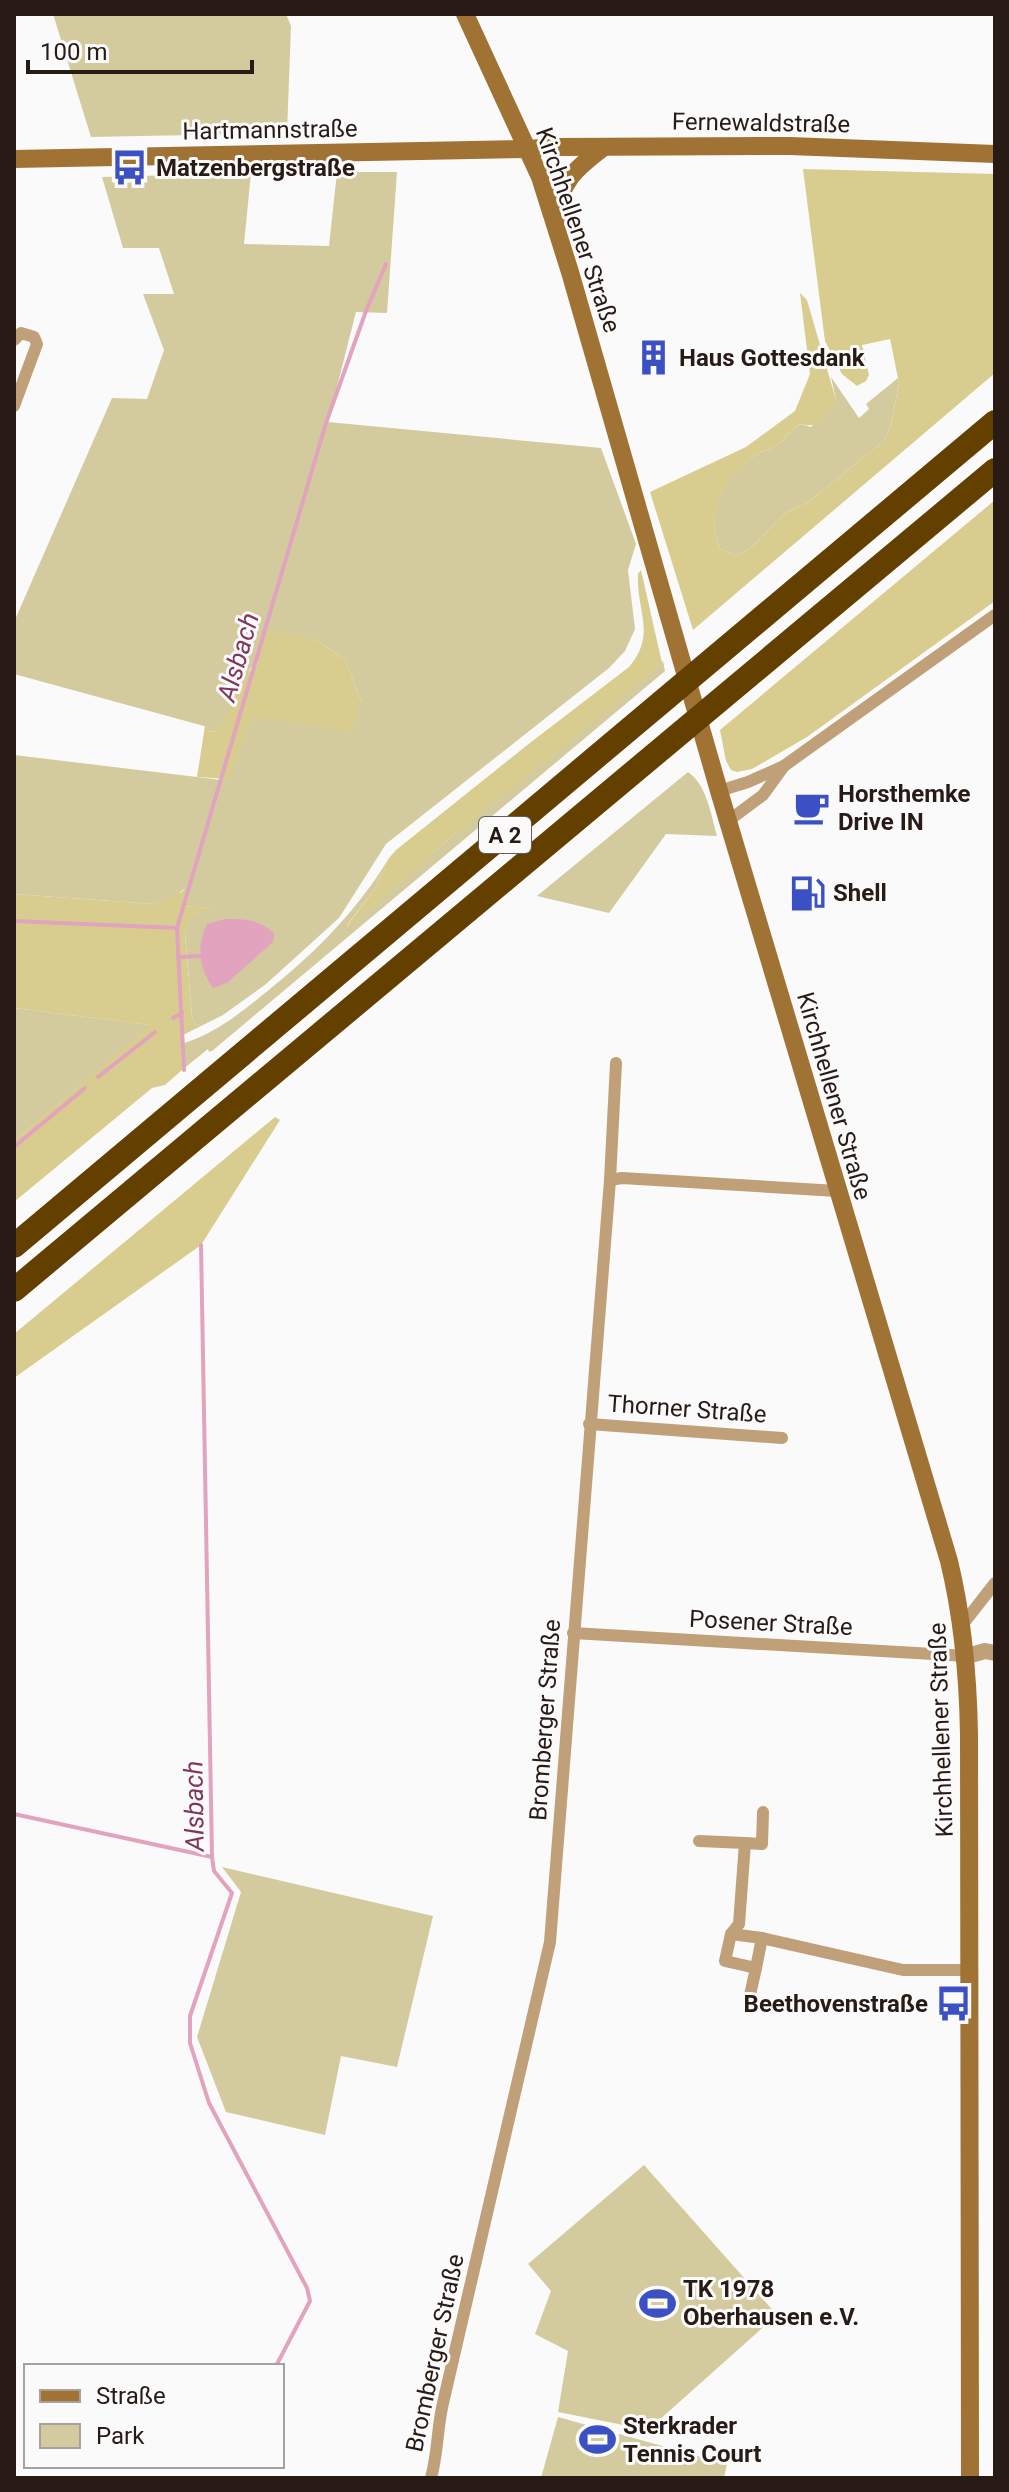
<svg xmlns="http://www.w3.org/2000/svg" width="1009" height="2492" viewBox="0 0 1009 2492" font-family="Roboto,sans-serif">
	<rect width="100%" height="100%" fill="#fafafa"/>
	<g fill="#d3cb9d">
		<polygon points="53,14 286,14 291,26 287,133 91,137"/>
		<polygon points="337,172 397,172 387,313 356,312 328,422 601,448 636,544 628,570 635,629 625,651 609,668 386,844 339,918 266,984 223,1015 201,1026 195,1024 192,1016 185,932 191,917 211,908 183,906 190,884 177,895 153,904 14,894 14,755 222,780 233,764 252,717 361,701 345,659 314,639 260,662 251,668 222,726 216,731 210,732 204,726 14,674 14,622 112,398 147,399 164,350 143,294 174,294 159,248 123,248 102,177 251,173 244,244 329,246"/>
		<path d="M831 377 859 418 869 409 866 404 898 378 899 383 891 425 884 441 807 503 785 513 752 547 736 556 720 549C705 513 723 476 754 456 761 451 770 450 777 445 786 439 791 430 800 424L811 427 836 400Z"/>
		<path d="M663 661 665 671 603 723 212 1051 209 1052 208 1049 182 1070 181 1044C210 1036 237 1016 260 997 311 957 355 914 389 858L376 887 347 925 348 927 448 840Z"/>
		<path d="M688 772C707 785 711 815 717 836L666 834 609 913 537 896Z"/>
		<polygon points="14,1008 151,1025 18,1138 14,1138"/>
		<polygon points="222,1867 433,1916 397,2067 341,2056 325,2135 226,2112 197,2037 241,1892"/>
		<polygon points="644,2165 777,2315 648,2430 558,2412 568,2351 535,2334 551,2291 528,2264"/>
		<polygon points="558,2417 727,2464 724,2478 541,2478"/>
	</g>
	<g fill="#d8cd8e">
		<path d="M803 169 995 174V373L693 630 650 492 746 447 795 411 810 374 800 293 807 300 836 400C826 418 823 429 800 424 791 430 786 439 777 445 770 450 761 451 754 456 724 476 705 513 720 549L736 556 752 547 785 513 807 503 884 441 891 425 899 383 890 339 862 345 869 375 866 381 857 386 842 374 825 341Z"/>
		<polygon points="995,500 995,601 807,737 752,769 737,772 731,770 726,761 720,730"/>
		<path d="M641 570 662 663 597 719 448 840 351 926 346 927 376 887 389 858 396 850 526 746 629 667C657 634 636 611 638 574Z"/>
		<path d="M264 629 314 639 345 659 361 701 352 731 253 717 229 779 197 777 205 726 210 732 216 731 222 725C232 703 239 677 260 662Z"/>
		<polygon points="191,881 184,906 214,908 191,917 185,933 192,1016 195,1024 201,1026 181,1036 182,1070 165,1085 152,1088 14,1202 14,1138 18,1138 150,1025 14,1008 14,894 153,904 182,892"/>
		<polygon points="275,1117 280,1120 201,1245 14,1378 14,1334"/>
	</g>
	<path fill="#e2a3be" d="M225 919C245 919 259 919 274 933L273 942 227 983 213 988C199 969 196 945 207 924Z"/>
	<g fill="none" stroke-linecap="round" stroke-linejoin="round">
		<g stroke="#e2a3be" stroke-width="4">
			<polyline points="14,921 177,928"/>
			<polyline points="178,957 201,956"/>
			<polyline points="173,1018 182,1013"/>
			<polyline points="184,1070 177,928 326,423 366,311 386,264"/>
			<polyline points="98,1077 155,1032"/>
			<polyline points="14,1147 85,1088"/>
			<polyline points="201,1245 212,1857 214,1871 232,1893 190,2016 190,2043 209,2103 307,2288 310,2301 276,2366"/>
			<polyline points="14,1814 212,1857"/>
		</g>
		<g stroke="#bfa079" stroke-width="12">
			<polyline points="14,340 21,333 34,337 37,344 14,406"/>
			<polyline points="719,791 748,782 784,766 995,615"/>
			<polyline points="728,821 763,795 784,766"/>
			<polyline points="610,1180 616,1063"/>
			<polyline points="589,1424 782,1438"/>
			<polyline points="963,1624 995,1583"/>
			<polyline points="573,1633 967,1656"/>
			<polyline points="699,1841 745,1843 739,1924 731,1934 762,1938 903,1970 969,1970"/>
			<polyline points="745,1843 762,1844 763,1812"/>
			<polyline points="731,1934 725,1961 756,1968 762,1938"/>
			<polyline points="748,2004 756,1968"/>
			<path d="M431 2478C438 2453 437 2428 443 2403L550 1942 610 1180 622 1178 837 1191"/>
		</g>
		<polyline stroke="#bfa079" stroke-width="16" points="967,1656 985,1651 995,1653"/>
		<g stroke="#a07335" stroke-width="18">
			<path d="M465 14 540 177 570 272 719 791 949 1561C963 1619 968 1674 969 1734L970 2478"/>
			<polyline points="14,159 527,149 555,147 790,146 995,154"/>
			<path d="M556 219C559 182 576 168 604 147"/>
		</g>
		<g stroke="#644000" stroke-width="24">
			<polyline points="14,1246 995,422"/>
			<polyline points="14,1290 995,470"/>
		</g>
	</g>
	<defs>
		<symbol id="bus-bare" viewBox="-9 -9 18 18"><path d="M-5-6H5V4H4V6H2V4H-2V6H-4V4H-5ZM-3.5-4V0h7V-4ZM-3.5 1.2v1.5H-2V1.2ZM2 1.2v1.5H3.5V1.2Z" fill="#3b51c3" stroke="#fafafa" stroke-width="2.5" paint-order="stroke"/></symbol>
		<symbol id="building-bare" viewBox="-9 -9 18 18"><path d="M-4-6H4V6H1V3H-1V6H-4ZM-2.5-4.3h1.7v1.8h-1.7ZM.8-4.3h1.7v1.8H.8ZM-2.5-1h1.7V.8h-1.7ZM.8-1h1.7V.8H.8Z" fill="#3b51c3" stroke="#fafafa" stroke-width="2.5" paint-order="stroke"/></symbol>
		<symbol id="cafe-bare" viewBox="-9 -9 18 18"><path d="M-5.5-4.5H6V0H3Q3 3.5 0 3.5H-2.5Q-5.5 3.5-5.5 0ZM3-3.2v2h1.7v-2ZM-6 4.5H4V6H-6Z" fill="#3b51c3" stroke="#fafafa" stroke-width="2.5" paint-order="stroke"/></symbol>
		<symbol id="fuel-bare" viewBox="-9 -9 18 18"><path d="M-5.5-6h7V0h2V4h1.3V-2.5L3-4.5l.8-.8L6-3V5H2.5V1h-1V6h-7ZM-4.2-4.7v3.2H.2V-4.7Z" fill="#3b51c3" stroke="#fafafa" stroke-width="2.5" paint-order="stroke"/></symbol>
		<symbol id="stadium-bare" viewBox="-9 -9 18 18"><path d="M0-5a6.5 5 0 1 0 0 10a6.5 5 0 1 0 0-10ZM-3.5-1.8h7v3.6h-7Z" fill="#3b51c3" stroke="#fafafa" stroke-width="2.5" paint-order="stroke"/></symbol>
	</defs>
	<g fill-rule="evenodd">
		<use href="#bus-bare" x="104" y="142" width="51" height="51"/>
		<use href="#building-bare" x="628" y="332" width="51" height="51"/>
		<use href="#cafe-bare" x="786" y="782" width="51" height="51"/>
		<use href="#fuel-bare" x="782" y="868" width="51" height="51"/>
		<use href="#bus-bare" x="928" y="1978" width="51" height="51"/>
		<use href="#stadium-bare" x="632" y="2278" width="51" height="51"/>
		<use href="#stadium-bare" x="572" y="2414" width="51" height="51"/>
	</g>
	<g text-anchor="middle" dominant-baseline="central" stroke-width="6" stroke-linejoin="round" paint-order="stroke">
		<rect fill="#fafafa" stroke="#675e5a" stroke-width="2" x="479" y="817" width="52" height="36" rx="6"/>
		<g font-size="22" font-weight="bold" fill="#281b16">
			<text x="505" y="835">A 2</text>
		</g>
		<g font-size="24" fill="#281b16" stroke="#fafafa">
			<text transform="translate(761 123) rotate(1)">Fernewaldstraße</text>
			<text transform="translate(270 130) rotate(-1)">Hartmannstraße</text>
			<text transform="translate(578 230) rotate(71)">Kirchhellener Straße</text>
			<text transform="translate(834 1096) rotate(74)">Kirchhellener Straße</text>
			<text transform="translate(687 1409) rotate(4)">Thorner Straße</text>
			<text transform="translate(771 1623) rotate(3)">Posener Straße</text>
			<text transform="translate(545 1720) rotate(-86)">Bromberger Straße</text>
			<text transform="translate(941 1730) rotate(-92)">Kirchhellener Straße</text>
			<text transform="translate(435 2353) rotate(-78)">Bromberger Straße</text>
		</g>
		<g font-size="24" font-weight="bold" fill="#281b16" stroke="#fafafa" text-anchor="start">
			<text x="156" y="168">Matzenbergstraße</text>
			<text x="679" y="358">Haus Gottesdank</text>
			<text x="838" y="794">Horsthemke<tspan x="838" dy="28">Drive IN</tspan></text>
			<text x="833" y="893">Shell</text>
			<text x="928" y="2004" text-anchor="end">Beethovenstraße</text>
			<text x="683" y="2289">TK 1978<tspan x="683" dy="28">Oberhausen e.V.</tspan></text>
			<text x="623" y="2426">Sterkrader<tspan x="623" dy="28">Tennis Court</tspan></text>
		</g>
		<g font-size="26" font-style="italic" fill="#81365c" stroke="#fafafa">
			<text transform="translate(238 657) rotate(-74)">Alsbach</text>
			<text transform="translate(194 1806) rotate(-91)">Alsbach</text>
		</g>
	</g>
	<rect width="1009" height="2492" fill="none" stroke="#281b16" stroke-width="32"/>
	<rect x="24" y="2364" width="260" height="104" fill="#fafafa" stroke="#a6a19f" stroke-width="2"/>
	<rect x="40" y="2390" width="40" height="12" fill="#a07335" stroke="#a6a19f" stroke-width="2"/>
	<text x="96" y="2404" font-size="24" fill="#281b16">Straße</text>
	<rect x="40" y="2424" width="40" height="24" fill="#d3cb9d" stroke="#a6a19f" stroke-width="2"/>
	<text x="96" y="2444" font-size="24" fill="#281b16">Park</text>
	<path d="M28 60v12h224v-12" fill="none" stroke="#281b16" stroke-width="4"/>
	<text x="40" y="60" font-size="24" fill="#281b16" stroke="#fafafa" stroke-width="6" paint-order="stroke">100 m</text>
</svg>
